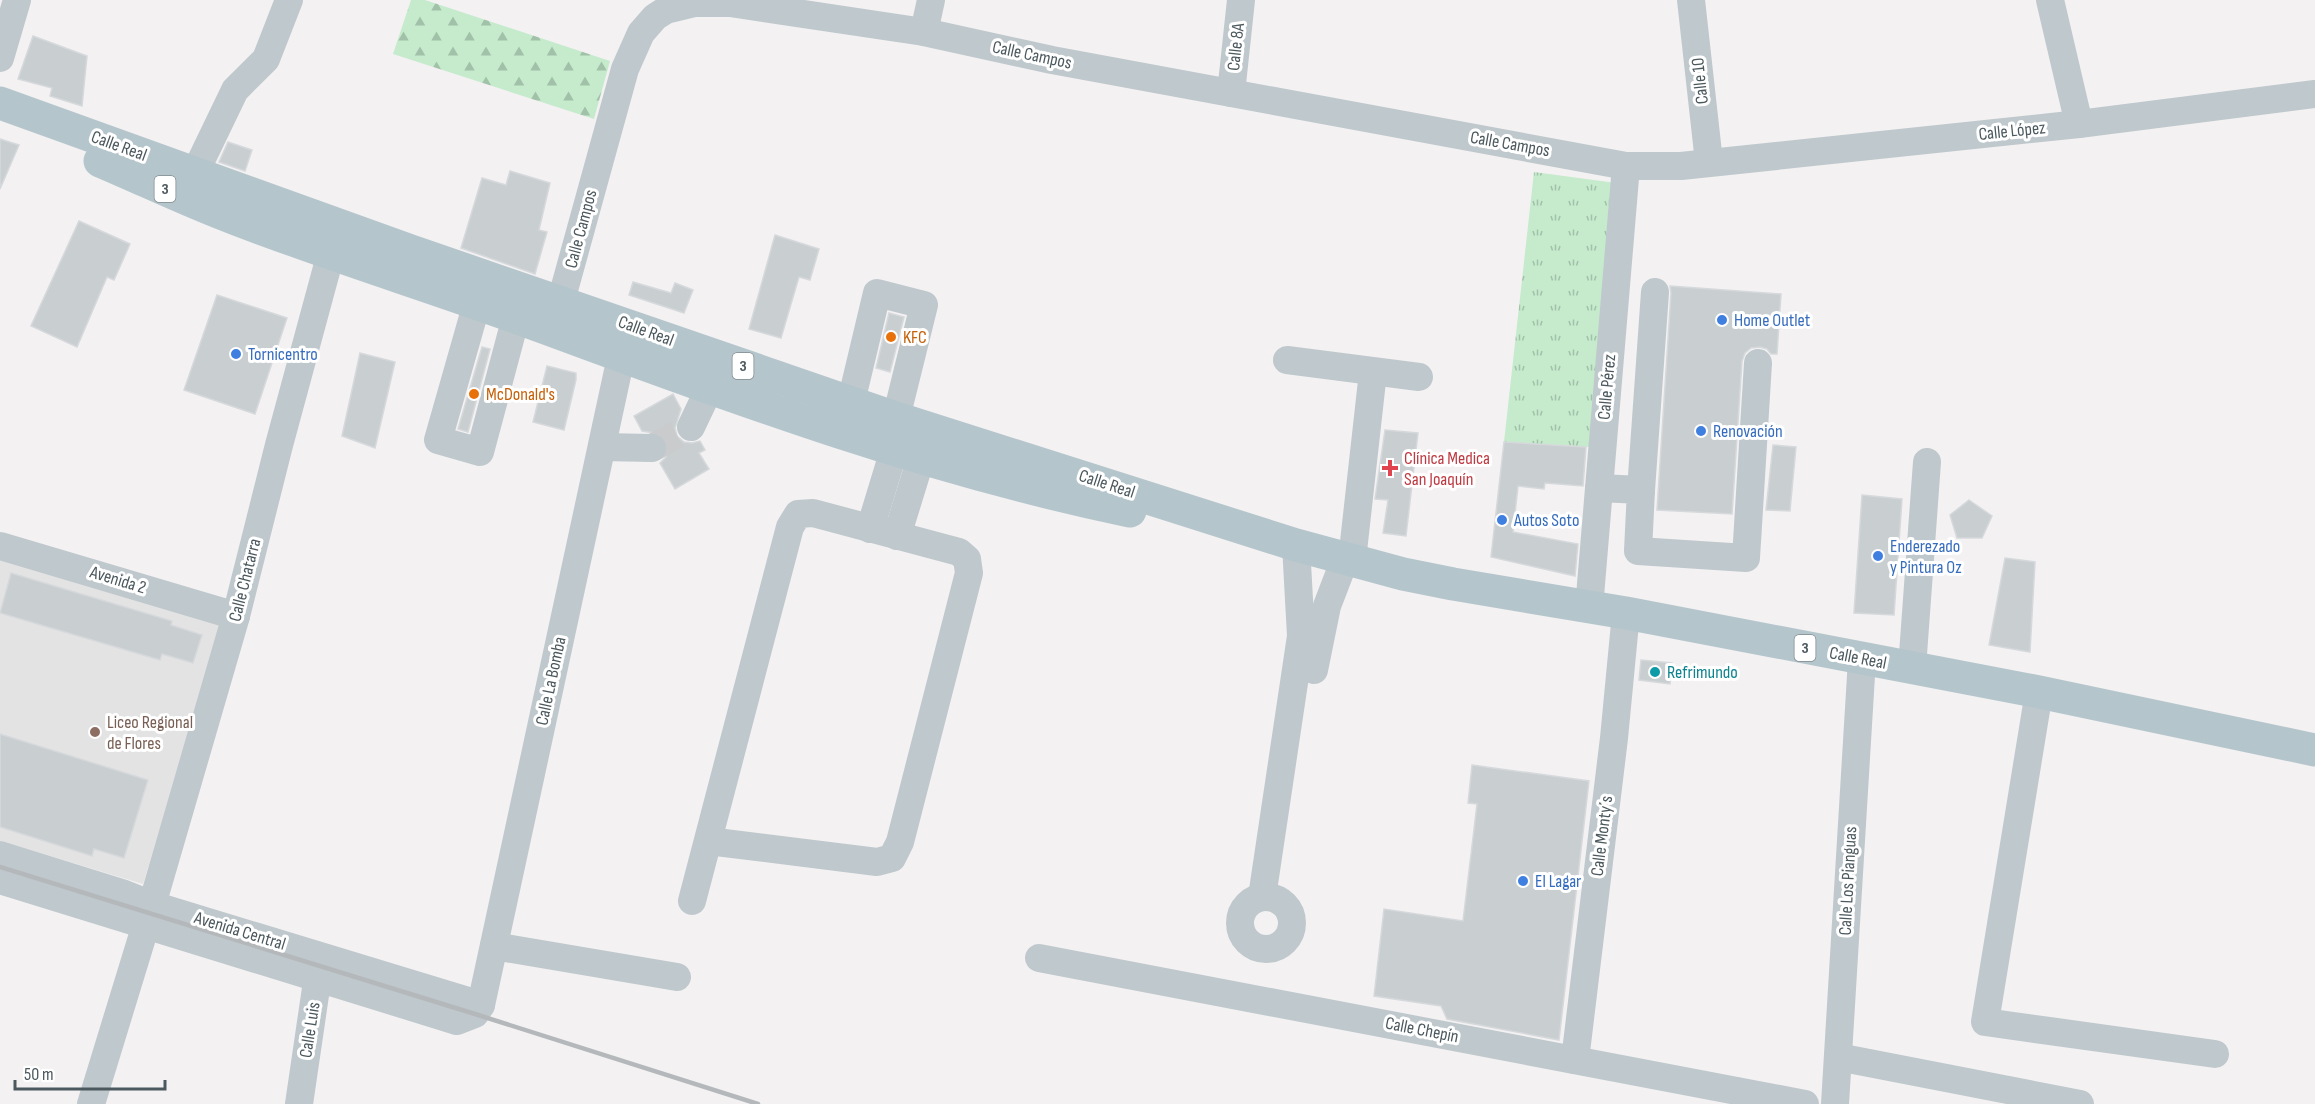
<svg xmlns="http://www.w3.org/2000/svg" width="2315" height="1104" viewBox="0 0 2315 1104" font-family="'Sofia Sans Condensed',sans-serif">
	<defs>
		<pattern id="grass-tufts" width="24" height="20" patternUnits="userSpaceOnUse" patternTransform="scale(1.5)"><rect width="24" height="20" fill="#c5ebcc"/><path d="M3 7l-1-3M5 7V3M7 7l1-3M15 17l-1-3M17 17v-4M19 17l1-3" fill="none" stroke="#a2c1a9"/></pattern>
		<pattern id="forest-firs" width="22" height="20" patternUnits="userSpaceOnUse" patternTransform="scale(1.5)"><rect width="22" height="20" fill="#c5ebcc"/><path d="M5 1l3.5 6h-7zM16 11l3.5 6h-7z" fill="#a2c1a9"/></pattern>
	</defs>
	<rect width="100%" height="100%" fill="#f3f1f2"/>
	<polygon fill="#e4e3e3" points="0,558 223,623 143,884 0,841"/>
	<polygon fill="url(#grass-tufts)" points="1534,172 1616,183 1590,447 1504,442"/>
	<polygon fill="url(#forest-firs)" points="411,0 425,0 610,61 594,119 393,54"/>
	<g fill="#c9ced0" stroke="#d6d9dc" stroke-width="1.5">
		<polygon points="33,36 87,56 82,106 50,96 52,88 18,79"/>
		<polygon points="0,139 19,145 0,189"/>
		<polygon points="228,142 252,150 245,171 219,162"/>
		<polygon points="510,171 550,183 539,230 547,232 535,274 461,248 482,178 506,185"/>
		<polygon points="79,221 130,244 114,280 107,277 77,347 31,326"/>
		<polygon points="775,235 819,249 810,280 799,277 781,338 749,329"/>
		<polygon points="633,282 671,293 675,283 693,290 684,313 629,295"/>
		<polygon points="1670,286 1781,294 1777,354 1771,354 1767,349 1760,347 1751,348 1745,353 1742,361 1732,514 1657,510 1671,293"/>
		<polygon points="217,295 287,318 255,414 184,390"/>
		<polygon points="889,313 904,317 890,372 876,368"/>
		<polygon points="482,347 490,349 468,432 458,429"/>
		<polygon points="360,353 395,362 375,448 342,436"/>
		<polygon points="547,366 576,373 576,380 564,430 533,422"/>
		<polygon points="673,394 681,409 675,428 677,436 684,442 692,443 700,441 705,450 699,453 709,469 675,489 660,463 666,457 668,449 666,440 660,434 642,431 634,416"/>
		<polygon points="1385,430 1418,433 1406,536 1383,533 1388,500 1375,499"/>
		<polygon points="1504,442 1586,447 1583,486 1545,483 1544,489 1518,486 1513,532 1578,544 1575,576 1491,557"/>
		<polygon points="1773,445 1796,447 1790,511 1766,510"/>
		<polygon points="1862,495 1902,499 1894,615 1854,613"/>
		<polygon points="1969,500 1992,516 1982,538 1957,538 1950,515"/>
		<polygon points="2005,558 2035,562 2030,652 1989,645"/>
		<polygon points="11,573 172,621 171,625 202,635 193,663 162,654 160,660 0,613"/>
		<polygon points="1641,660 1672,663 1670,684 1639,680"/>
		<polygon points="0,734 148,780 124,858 94,849 92,856 0,827"/>
		<polygon points="1472,765 1589,781 1559,1040 1447,1019 1441,1006 1374,996 1384,909 1463,921 1477,804 1468,803"/>
	</g>
	<g fill="none" stroke-linecap="round" stroke-linejoin="round">
		<polyline stroke="#c9cbcd" stroke-width="28" stroke-dasharray="28 14" stroke-linecap="butt" points="652,448 691,427"/>
		<g stroke="#bfc8cc" stroke-width="28">
			<polyline points="1691,0 1709,162"/>
			<polyline points="2050,0 2079,124"/>
			<polyline points="924,32 931,0"/>
			<polyline points="0,58 17,0"/>
			<polyline points="1231,93 1241,0"/>
			<polyline points="195,173 235,90 266,59 289,0"/>
			<polyline points="561,301 625,69 641,33 655,17 666,10 695,3 730,3 924,32 1052,60 1626,166 1681,166 2079,124 2315,94"/>
			<polyline points="477,303 438,440 480,452 516,317"/>
			<polyline points="1287,360 1419,377"/>
			<polyline points="851,402 877,293 924,305 896,418"/>
			<polyline points="691,427 710,387"/>
			<polyline points="602,447 652,448"/>
			<polyline points="1599,488 1641,490 1638,551 1746,558 1758,363"/>
			<polyline points="1641,490 1655,292"/>
			<polyline points="870,529 894,450"/>
			<polyline points="897,536 921,458"/>
			<polyline points="0,546 236,616"/>
			<polyline points="1352,560 1373,372"/>
			<polyline points="1589,608 1626,166"/>
			<polyline points="1912,668 1927,462"/>
			<polyline points="1314,670 1327,606 1345,559"/>
			<polyline points="2039,692 1985,1022 2215,1054"/>
			<polyline points="0,855 122,893 152,905 481,1005"/>
			<polyline points="0,880 457,1021 475,1014 481,1005 621,357"/>
			<circle cx="1266" cy="923" r="26"/>
			<polyline points="1262,897 1301,636 1296,545"/>
			<polyline points="692,901 790,527 798,514 813,513 959,552 967,559 969,573 900,842 892,858 877,862 708,841"/>
			<polyline points="494,946 677,977"/>
			<polyline points="1039,958 1805,1104"/>
			<polyline points="1838,1057 2080,1104"/>
			<polyline points="1575,1060 1614,738 1626,613"/>
			<polyline points="91,1104 152,905 236,616 279,445 331,253"/>
			<polyline points="299,1104 320,961"/>
			<polyline points="1835,1104 1862,659"/>
		</g>
		<g stroke="#b4c6cc" stroke-width="33">
			<polyline points="0,103 411,251 896,418 1296,545 1403,574 1453,584 1626,613 2039,692 2315,750"/>
			<path d="M100 161C145 180 190 202 236 219 340 259 447 291 551 330 740 400 931 470 1130 511"/>
		</g>
		<polyline stroke="#b4b8bb" stroke-width="4.5" points="0,867 475,1014 758,1104"/>
	</g>
	<g fill="#3f7fe0" stroke="#fff" stroke-width="2">
		<circle cx="1722" cy="320" r="6"/>
		<circle cx="236" cy="354" r="6"/>
		<circle cx="1701" cy="431" r="6"/>
		<circle cx="1502" cy="520" r="6"/>
		<circle cx="1878" cy="556" r="6"/>
		<circle cx="1523" cy="881" r="6"/>
	</g>
	<g fill="#e8710a" stroke="#fff" stroke-width="2">
		<circle cx="891" cy="337" r="6"/>
		<circle cx="474" cy="394" r="6"/>
	</g>
	<path fill="#e0444e" stroke="#fff" stroke-width="2" d="M1387 459h6v6h6v6h-6v6h-6v-6h-6v-6h6z"/>
	<circle fill="#0f9aa8" stroke="#fff" stroke-width="2" cx="1655" cy="672" r="6"/>
	<circle fill="#8d6e63" stroke="#fff" stroke-width="2" cx="95" cy="732" r="6"/>
	<g text-anchor="middle" dominant-baseline="central" stroke-width="6" stroke-linejoin="round" paint-order="stroke">
		<g fill="#fff" stroke="#818a8e" stroke-width="1.5">
			<rect x="154.5" y="176" width="21" height="26" rx="4.5"/>
			<rect x="732.5" y="353" width="21" height="26" rx="4.5"/>
			<rect x="1794.5" y="635" width="21" height="26" rx="4.5"/>
		</g>
		<g font-size="16" font-weight="bold" fill="#4b585d">
			<text x="165" y="189">3</text>
			<text x="743" y="366">3</text>
			<text x="1805" y="648">3</text>
		</g>
		<g font-size="18" fill="#4b585d" stroke="#fff">
			<text transform="translate(1236 47) rotate(-84)">Calle 8A</text>
			<text transform="translate(1032 55) rotate(12)">Calle Campos</text>
			<text transform="translate(1700 81) rotate(-96)">Calle 10</text>
			<text transform="translate(2012 131) rotate(-6)">Calle López</text>
			<text transform="translate(1510 144) rotate(10)">Calle Campos</text>
			<text transform="translate(119 146) rotate(20)">Calle Real</text>
			<text transform="translate(581 229) rotate(-75)">Calle Campos</text>
			<text transform="translate(646 331) rotate(20)">Calle Real</text>
			<text transform="translate(1607 387) rotate(-85)">Calle Pérez</text>
			<text transform="translate(1107 484) rotate(18)">Calle Real</text>
			<text transform="translate(118 580) rotate(17)">Avenida 2</text>
			<text transform="translate(245 580) rotate(-76)">Calle Chatarra</text>
			<text transform="translate(1858 658) rotate(11)">Calle Real</text>
			<text transform="translate(551 681) rotate(-78)">Calle La Bomba</text>
			<text transform="translate(1602 836) rotate(-83)">Calle Monty´s</text>
			<text transform="translate(1848 881) rotate(-87)">Calle Los Pianguas</text>
			<text transform="translate(240 931) rotate(17)">Avenida Central</text>
			<text transform="translate(310 1030) rotate(-81)">Calle Luis</text>
			<text transform="translate(1422 1030) rotate(11)">Calle Chepín</text>
		</g>
		<g font-size="18" fill="#366cbe" stroke="#fff" text-anchor="start">
			<text x="1734" y="320">Home Outlet</text>
			<text x="248" y="354">Tornicentro</text>
			<text x="1713" y="431">Renovación</text>
			<text x="1514" y="520">Autos Soto</text>
			<text x="1890" y="546">Enderezado<tspan x="1890" dy="21">y Pintura Oz</tspan></text>
			<text x="1535" y="881">El Lagar</text>
		</g>
		<g font-size="18" fill="#c56008" stroke="#fff" text-anchor="start">
			<text x="903" y="337">KFC</text>
			<text x="486" y="394">McDonald's</text>
		</g>
		<g font-size="18" fill="#be3a42" stroke="#fff" text-anchor="start">
			<text x="1404" y="458">Clínica Medica<tspan x="1404" dy="21">San Joaquín</tspan></text>
		</g>
		<g font-size="18" fill="#0d838f" stroke="#fff" text-anchor="start">
			<text x="1667" y="672">Refrimundo</text>
		</g>
		<g font-size="18" fill="#785e54" stroke="#fff" text-anchor="start">
			<text x="107" y="722">Liceo Regional<tspan x="107" dy="21">de Flores</tspan></text>
		</g>
	</g>
	<path d="M15 1080v9h150v-9" fill="none" stroke="#4b585d" stroke-width="3"/>
	<text x="24" y="1080" font-size="18" fill="#4b585d" stroke="#ffffff" stroke-width="4.5" paint-order="stroke">50 m</text>
</svg>
